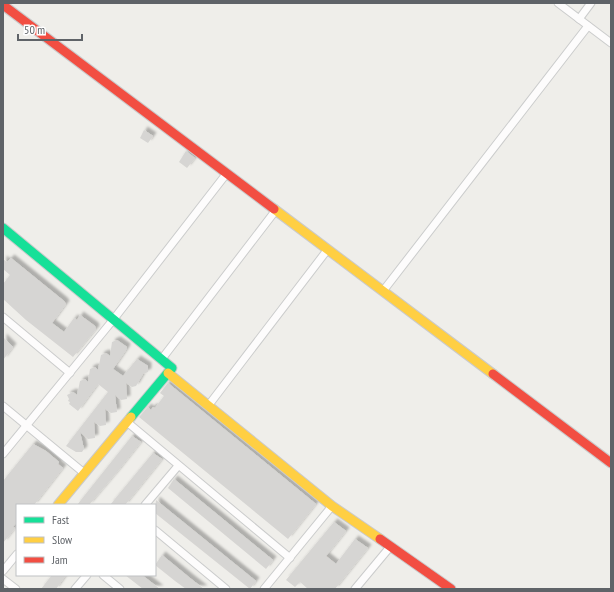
<svg xmlns="http://www.w3.org/2000/svg" width="614" height="592" viewBox="0 0 614 592" font-family="'PT Sans Narrow',sans-serif">
	<defs>
		<filter id="shadow"><feDropShadow dx="3.5" dy="-3.5" stdDeviation="1" flood-color="#0004"/></filter>
	</defs>
	<rect width="100%" height="100%" fill="#efeeea"/>
	<g fill="#d6d5d3" filter="url(#shadow)">
		<polygon points="144,130 153,136 148,143 140,138"/>
		<polygon points="186,151 195,158 187,168 179,162"/>
		<polygon points="11,258 64,301 66,304 52,323 64,332 74,318 77,320 80,315 95,326 96,329 73,357 26,320 3,299 3,284 10,275 3,269 3,259 7,262"/>
		<polygon points="3,337 13,347 3,360"/>
		<polygon points="117,340 127,347 126,350 113,369 123,376 137,359 148,366 148,372 143,374 136,386 132,387 126,383 127,399 121,400 115,395 117,412 111,413 105,409 106,425 100,426 94,422 95,438 88,439 80,432 84,449 82,452 76,452 66,446 108,392 98,384 78,411 69,404 70,402 68,401 69,399 67,395 73,392 77,395 80,381 85,379 88,382 90,369 95,367 98,370 101,355 106,353 110,356 112,342"/>
		<polygon points="168,383 316,504 288,539 139,417 148,407 151,410 153,407 155,408 164,396 160,393"/>
		<polygon points="132,436 141,442 117,472 89,505 77,505"/>
		<polygon points="33,444 46,451 59,462 58,464 63,468 34,505 17,505 17,522 13,527 15,528 3,543 3,481"/>
		<polygon points="153,453 162,459 155,468 125,505 110,505"/>
		<polygon points="174,479 273,560 266,569 168,488"/>
		<polygon points="156,500 256,581 250,589 155,513"/>
		<polygon points="334,522 346,531 326,556 336,564 355,539 368,548 335,589 308,589 300,582 295,587 286,580"/>
		<polygon points="162,555 190,578 204,589 186,589 175,581 155,565"/>
		<polygon points="52,575 66,575 56,589 41,589"/>
		<polygon points="125,575 142,575 160,589 143,589"/>
	</g>
	<g fill="none" stroke-linecap="round" stroke-linejoin="round">
		<defs>
			<g id="street">
				<polyline points="558,3 611,43"/>
				<polyline points="579,19 591,3"/>
				<polyline points="383,291 588,26"/>
				<polyline points="3,317 70,373"/>
				<polyline points="161,360 276,210"/>
				<polyline points="3,406 84,473"/>
				<polyline points="208,406 328,249"/>
				<polyline points="127,422 290,558"/>
				<polyline points="3,454 113,320 227,173"/>
				<polyline points="145,505 178,466"/>
				<polyline points="155,530 226,589"/>
				<polyline points="3,571 17,554"/>
				<polyline points="103,575 120,589"/>
				<polyline points="3,579 16,589"/>
				<polyline points="75,589 87,575"/>
				<polyline points="264,589 332,506"/>
				<polyline points="355,589 390,547"/>
			</g>
			<polyline id="fast" points="3,228 172,368 131,417"/>
			<g id="slow">
				<polyline points="274,209 493,374"/>
				<polyline points="168,373 332,506 380,539"/>
				<polyline points="58,505 131,417"/>
			</g>
			<g id="jam">
				<polyline points="3,5 274,209"/>
				<polyline points="493,374 611,463"/>
				<polyline points="380,539 451,589"/>
			</g>
		</defs>
		<use href="#street" stroke="#cbcccc" stroke-width="9"/>
		<use href="#fast" stroke="#cacacb" stroke-width="11"/>
		<use href="#slow" stroke="#cacacb" stroke-width="11"/>
		<use href="#jam" stroke="#cacacb" stroke-width="11"/>
		<use href="#street" stroke="#fdfcfc" stroke-width="7"/>
		<use href="#fast" stroke="#16e098" stroke-width="9"/>
		<use href="#slow" stroke="#ffcf43" stroke-width="9"/>
		<use href="#jam" stroke="#f24e42" stroke-width="9"/>
	</g>
	<rect width="614" height="592" fill="none" stroke="#5f6368" stroke-width="8"/>
	<rect x="16" y="504" width="140" height="72" fill="#ffffff" stroke="#bfc1c3"/>
	<rect x="24" y="517" width="20" height="6" fill="#16e098" stroke="#bfc1c3"/>
	<text x="52" y="524" font-size="12" fill="#5f6368">Fast</text>
	<rect x="24" y="537" width="20" height="6" fill="#ffcf43" stroke="#bfc1c3"/>
	<text x="52" y="544" font-size="12" fill="#5f6368">Slow</text>
	<rect x="24" y="557" width="20" height="6" fill="#f24e42" stroke="#bfc1c3"/>
	<text x="52" y="564" font-size="12" fill="#5f6368">Jam</text>
	<path d="M18 34v6h64v-6" fill="none" stroke="#5f6368" stroke-width="2"/>
	<text x="24" y="34" font-size="12" fill="#5f6368" stroke="#ffffff" stroke-width="3" paint-order="stroke">50 m</text>
</svg>
